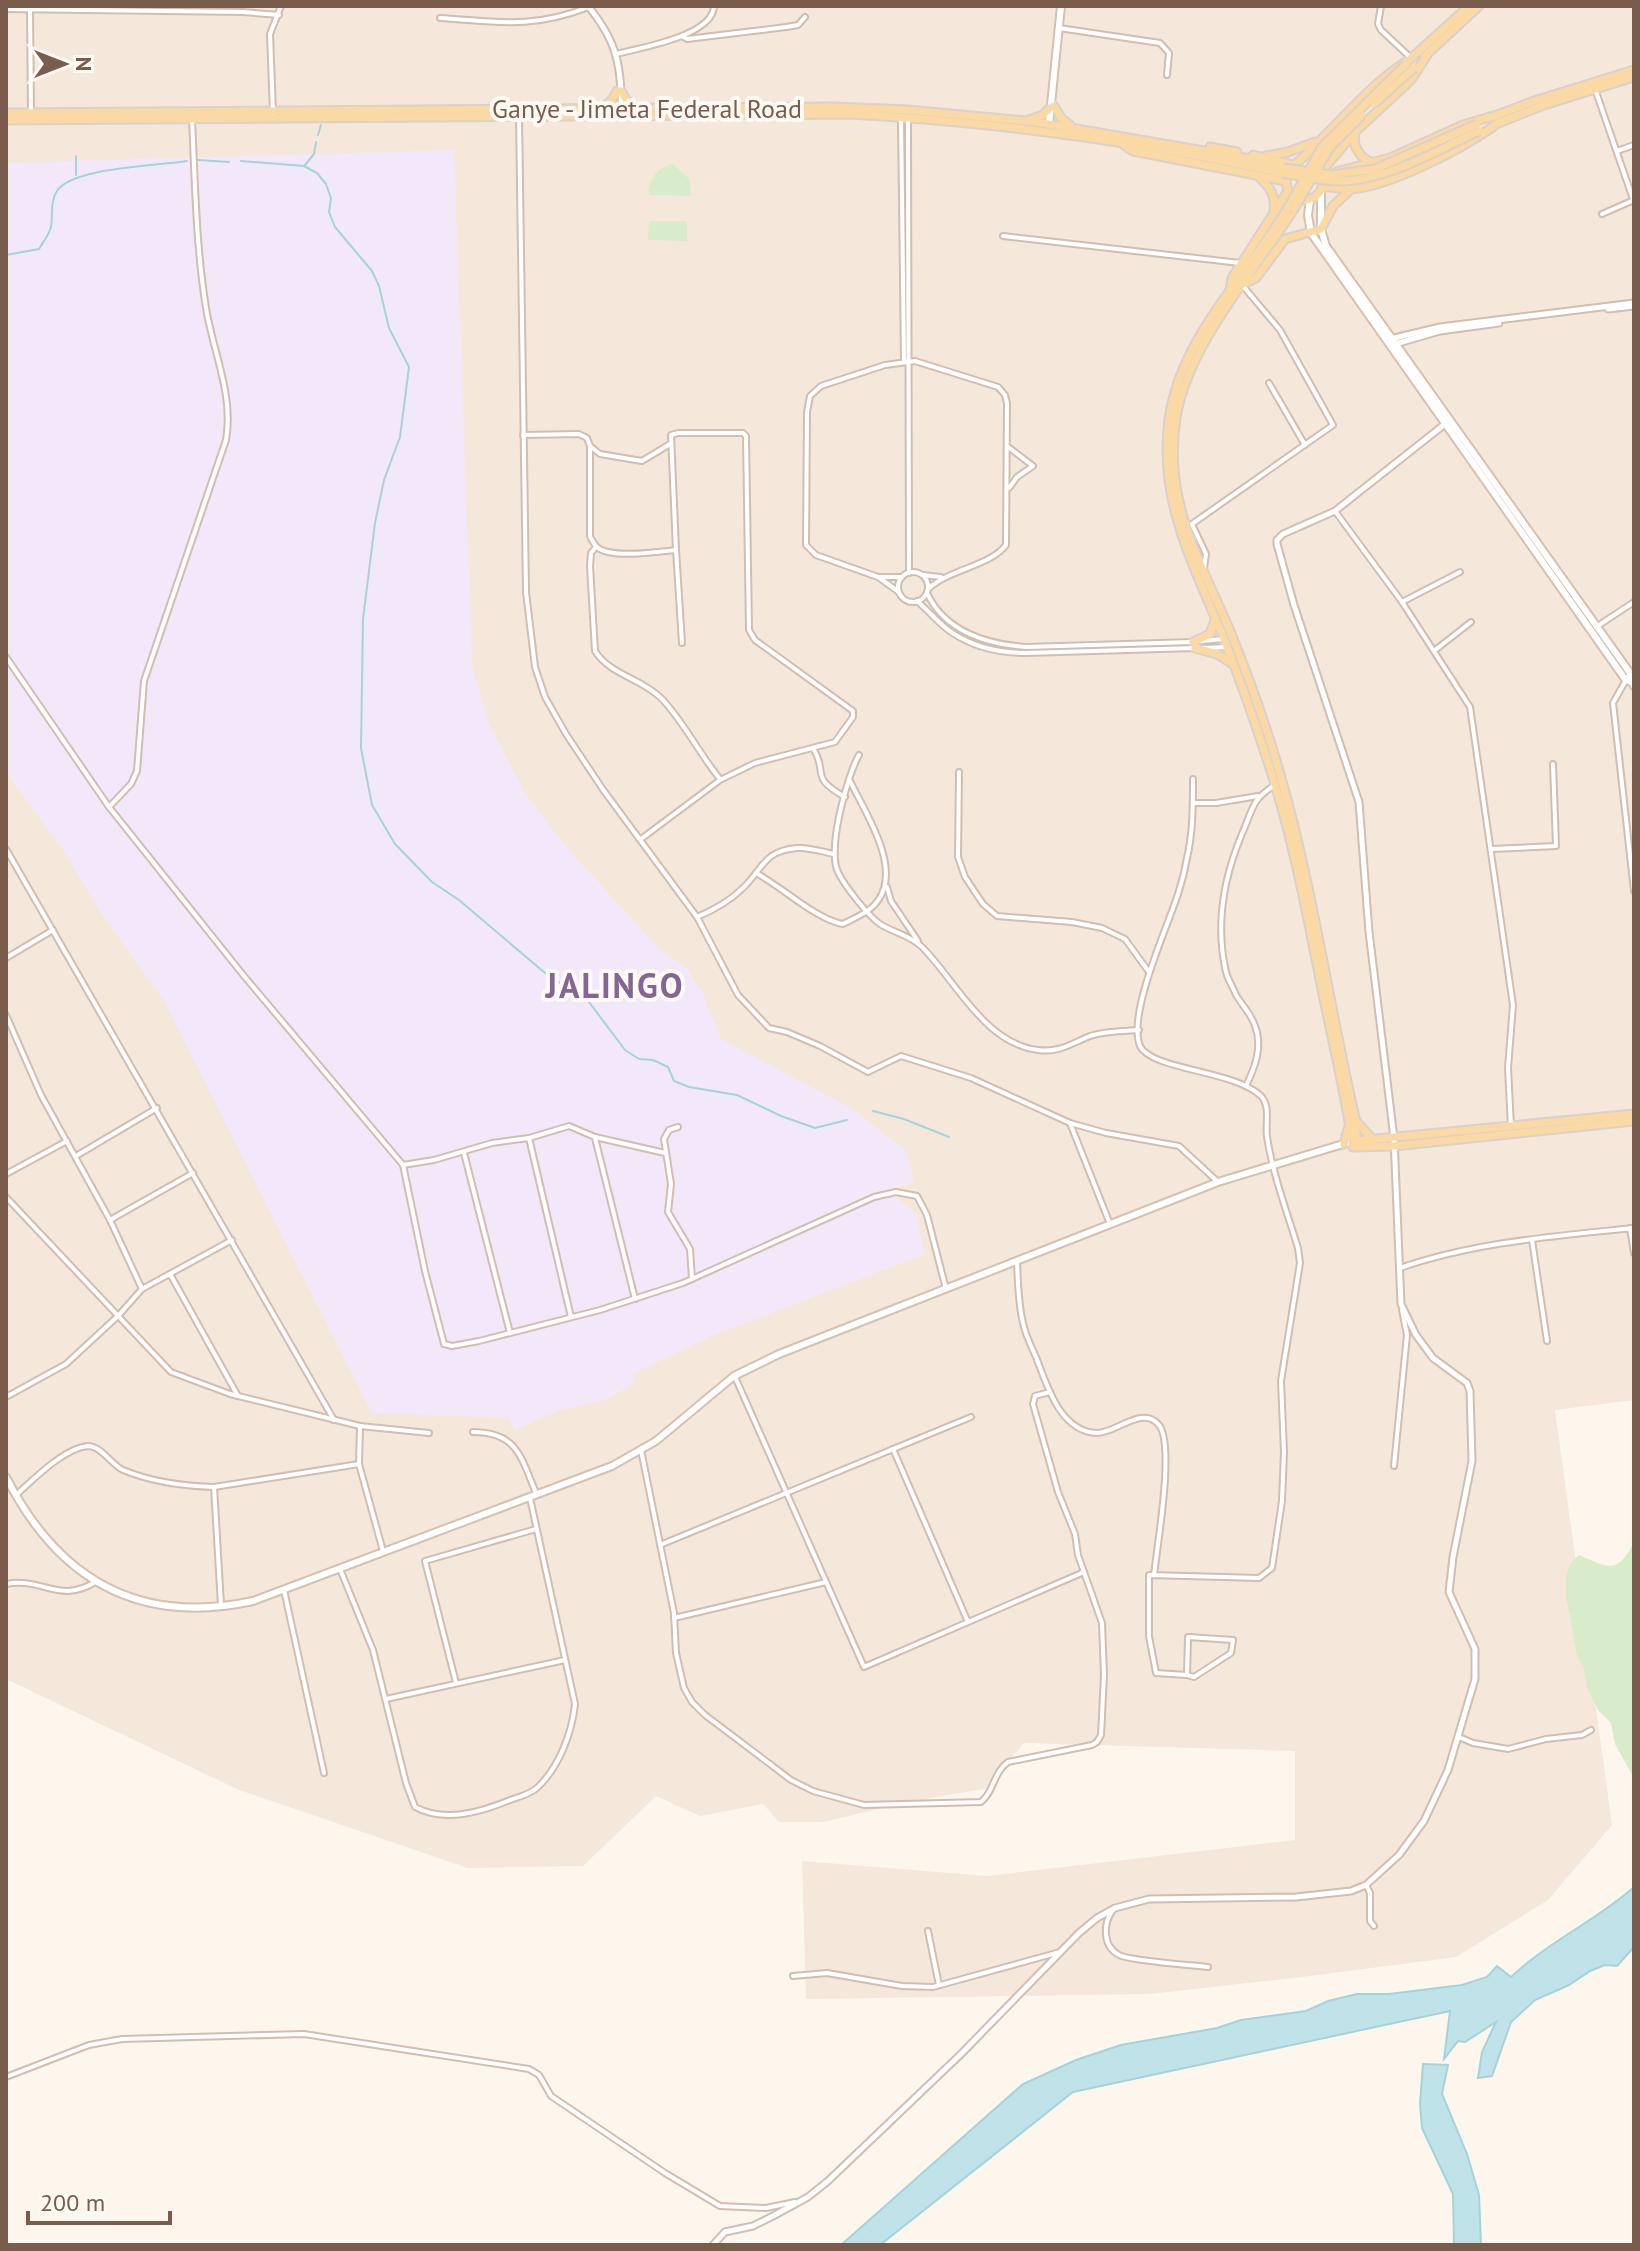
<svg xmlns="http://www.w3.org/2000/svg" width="1640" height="2251" viewBox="0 0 1640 2251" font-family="'PT Sans',sans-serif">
	<rect width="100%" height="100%" fill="#fdf6ec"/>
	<polygon fill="#f5e8da" points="6,6 1634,6 1634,1400 1555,1410 1612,1825 1548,1900 1456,1957 1302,1977 1150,1994 806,1999 802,1861 987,1876 1295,1840 1295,1751 1024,1743 985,1789 906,1802 824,1822 779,1822 763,1804 700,1816 656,1796 583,1866 468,1868 239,1790 6,1679"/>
	<polygon fill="#f3e8fa" points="454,150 472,665 489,725 526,794 557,836 658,948 686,967 703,994 721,1039 854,1110 906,1151 914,1183 896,1187 898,1199 916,1214 925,1254 712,1336 632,1374 635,1383 605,1400 560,1410 515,1430 509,1418 372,1413 163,999 101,913 64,851 12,781 6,768 6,163"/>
	<g fill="#d8ecc9">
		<path d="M673 164 690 180 691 196 649 195C647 181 659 165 673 164Z"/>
		<polygon points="649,221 687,221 687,241 648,240"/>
		<path d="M1634 1542V1778L1615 1744 1611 1723 1598 1710 1587 1688 1584 1668 1577 1656 1566 1595V1577L1570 1564 1579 1555C1609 1568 1617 1575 1634 1542Z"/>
	</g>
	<g fill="#bfe3e8" stroke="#a5d3da" stroke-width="2">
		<path d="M1634 1887V1947L1617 1966 1605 1965 1590 1971 1569 1985 1535 2000 1511 2022 1492 2076 1478 2078 1482 2052 1496 2022 1465 2042 1458 2041 1444 2059 1450 2011 1073 2092 880 2245H841L1023 2084 1076 2060 1121 2045 1217 2028 1241 2020 1306 2011 1328 2001 1357 1994H1389L1462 1985 1487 1977 1497 1966 1511 1977C1549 1941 1596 1921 1634 1887Z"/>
		<polygon points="1423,2064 1448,2065 1442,2094 1467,2154 1479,2195 1481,2245 1454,2245 1453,2194 1422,2128 1420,2104"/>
	</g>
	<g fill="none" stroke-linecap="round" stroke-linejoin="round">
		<g stroke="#a5d3da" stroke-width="2">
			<polyline points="318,135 321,125"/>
			<polyline points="76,156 76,175"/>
			<polyline points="198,160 229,162"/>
			<polyline points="241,161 304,166 317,173 326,184 331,198 329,212 335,227 372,271 379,286 389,328 409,367 400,437 384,480 375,523 363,619 361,748 372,805 395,844 432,882 459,900 545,973 589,1002 625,1050 639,1059 653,1060 668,1067 674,1081 689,1087 737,1095 781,1116 815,1128 847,1120"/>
			<polyline points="305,165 314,154 316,142"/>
			<path d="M6 255 39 249C43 242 49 235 51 227 53 216 50 201 57 191 72 167 159 166 187 161"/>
			<polyline points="873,1111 904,1119 949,1137"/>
		</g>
		<defs>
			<g id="minor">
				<polyline points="1381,6 1378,24 1381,30 1411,58"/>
				<polyline points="6,9 243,12 279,15"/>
				<polyline points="30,10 31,113"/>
				<path d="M440 18C500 22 531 29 589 7"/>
				<polyline points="1059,28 1160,43 1169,53 1167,75"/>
				<polyline points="682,36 687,39 786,27 798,25 805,17"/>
				<path d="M617 54C642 47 713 36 714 6"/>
				<polyline points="1595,89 1634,202"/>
				<polyline points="273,113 270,34 281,6"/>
				<polyline points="519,116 526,592 535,667 545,697 566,734 604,791 697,917 738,995 769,1028 787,1032 820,1046 868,1072 901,1056 971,1078 1070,1123 1106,1133 1179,1146 1218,1182"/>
				<polyline points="901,118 904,361"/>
				<polyline points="908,119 909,573"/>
				<polyline points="1617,151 1634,145"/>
				<polyline points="1602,214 1634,200"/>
				<polyline points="1003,236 1240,263"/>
				<polyline points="1269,383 1305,445"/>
				<path d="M523 435 579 434 587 438 590 446V536C590 537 596 547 597 547 610 559 658 552 676 550L671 435 678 433H743L746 436 749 630 755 640 853 711V717L835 742 755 763 720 780 641 839"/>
				<polyline points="590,446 600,454 642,461 670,444"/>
				<polyline points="1007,446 1033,466 1017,477 1009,488"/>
				<polyline points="1335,511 1402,602 1470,707 1513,1005 1508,1068 1511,1127"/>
				<path d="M596 547 591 553 590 566 595 651C610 675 641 678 661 698 682 719 700 755 720 779"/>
				<polyline points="676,550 682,643"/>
				<polyline points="1204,568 1206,554 1192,524 1333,425 1280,330 1243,286"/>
				<circle cx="913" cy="587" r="15"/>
				<polyline points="923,575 941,577"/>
				<polyline points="880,577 902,577"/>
				<path d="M899 592 878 577 816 555 806 545 807 412 810 396 821 386 885 365 915 361 998 387 1005 395 1007 403 1006 545C989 567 951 568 928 589"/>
				<path d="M927 593C945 632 986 644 1026 647L1192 642"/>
				<path d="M917 601C929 611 939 624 951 632 973 647 1001 653 1026 653L1195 648"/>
				<polyline points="1402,602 1460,572"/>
				<polyline points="1596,627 1634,602"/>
				<polyline points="1201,641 1224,639"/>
				<polyline points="1204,648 1227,647"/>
				<polyline points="1434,651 1471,622"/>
				<polyline points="6,657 109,807 244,976 403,1165 425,1271 444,1344 452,1346 479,1341 600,1310 683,1283 874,1197 896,1192 917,1196 927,1215 946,1289"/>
				<polyline points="1630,673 1613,703 1634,891"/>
				<path d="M813 748C829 774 808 776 845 797"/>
				<path d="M859 755C847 776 827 849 838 872 844 885 868 916 880 924 894 933 910 935 922 947 956 981 985 1044 1038 1050 1060 1053 1072 1043 1090 1036 1105 1031 1123 1031 1139 1030"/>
				<polyline points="959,772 958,857 965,877 983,904 997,916 1072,922 1102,928 1125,939 1149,972"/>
				<polyline points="1193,803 1216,803 1258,796"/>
				<path d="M109 807 131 784 137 771 144 681 226 440C234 395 213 352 206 308 196 246 195 182 192 119"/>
				<polyline points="6,849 334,1420"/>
				<polyline points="1491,849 1556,846 1553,764"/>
				<path d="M756 873C782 887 817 920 843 924 855 918 872 911 879 899 901 866 865 812 850 781"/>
				<polyline points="887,887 891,901 918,941"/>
				<path d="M697 917C714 910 731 900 744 887 764 867 764 851 797 848 809 847 823 852 834 854"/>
				<polyline points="6,958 53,930"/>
				<polyline points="6,1015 41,1095 110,1220 142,1289"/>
				<path d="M1246 1086C1255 1067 1263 1047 1255 1026 1252 1015 1242 1005 1236 995 1233 987 1228 980 1226 972 1215 924 1223 879 1242 834 1253 809 1251 800 1275 785"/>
				<polyline points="1070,1123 1110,1224"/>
				<polyline points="678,1127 669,1130 664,1139 671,1184 668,1212 690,1249 692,1279"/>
				<polyline points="529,1138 571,1317"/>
				<polyline points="595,1138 635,1299"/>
				<polyline points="464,1153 510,1333"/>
				<polyline points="76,1156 157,1108"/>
				<polyline points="403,1165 434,1160 492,1143 529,1138 569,1126 595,1137 665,1153"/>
				<polyline points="6,1174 67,1141"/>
				<polyline points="6,1197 171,1372 230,1394 360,1426 359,1464 383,1551"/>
				<polyline points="110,1220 193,1173"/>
				<polyline points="1630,1228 1634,1253"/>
				<polyline points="1532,1240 1547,1341"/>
				<path d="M1017 1262C1018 1282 1018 1303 1023 1323 1025 1334 1031 1346 1036 1357 1047 1385 1060 1432 1097 1433 1116 1433 1143 1405 1159 1425 1175 1445 1157 1546 1154 1575"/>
				<path d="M1400 1268C1474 1242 1557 1236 1634 1228"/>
				<polyline points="170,1274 238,1396"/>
				<polyline points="735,1377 864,1667 1084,1572"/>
				<polyline points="6,1397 66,1364 118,1316 142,1289 232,1240"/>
				<polyline points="360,1426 429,1433"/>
				<path d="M473 1432C517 1432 521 1457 536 1493"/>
				<polyline points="893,1449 968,1622"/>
				<path d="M641 1450 674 1613 676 1653 684 1688 692 1702 705 1715 791 1780 813 1791 864 1805 981 1802C994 1792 993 1773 1008 1762L1092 1745 1097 1742 1101 1735 1104 1675 1102 1623 1078 1555 1075 1534 1058 1492 1033 1404 1035 1396 1050 1392"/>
				<polyline points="1394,1466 1407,1335 1402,1310"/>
				<polyline points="214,1487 221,1605"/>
				<path d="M17 1494C34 1479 64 1448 88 1446 101 1446 112 1465 123 1470 152 1482 182 1486 214 1487L359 1464"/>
				<polyline points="660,1545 971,1417"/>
				<path d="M340 1569 373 1650 406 1783 415 1807C445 1823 481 1812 510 1800 519 1797 531 1794 538 1787 559 1767 572 1733 575 1704L530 1498"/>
				<path d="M6 1584C44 1577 59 1605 97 1581"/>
				<polyline points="284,1590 324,1773"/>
				<polyline points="674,1618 826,1582"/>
				<path d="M1187 1675 1194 1677 1231 1653 1233 1640 1188 1637 1187 1675 1156 1673 1149 1636V1575L1259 1578 1272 1568 1282 1501 1284 1452 1281 1381 1300 1263 1298 1248C1287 1212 1273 1175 1267 1137 1265 1124 1271 1107 1261 1096 1234 1070 1151 1070 1140 1046 1127 1014 1168 926 1178 894 1182 882 1185 870 1187 858 1193 833 1193 805 1193 779"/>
				<polyline points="456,1683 425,1561 536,1529"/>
				<polyline points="386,1699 565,1660"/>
				<polyline points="1459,1737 1473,1743 1508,1749 1546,1739 1582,1735 1591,1730"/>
				<polyline points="1366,1885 1370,1893 1370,1921 1374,1926"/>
				<path d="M1113 1910C1103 1923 1102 1946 1119 1955 1130 1961 1191 1965 1208 1967"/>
				<polyline points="928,1931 939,1985"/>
				<polyline points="793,1976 827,1973 902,1986 933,1987 1060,1952"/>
				<polyline points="6,2077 89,2045 122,2039 304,2034 529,2069 539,2075 551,2096 665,2173 720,2206 766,2208 795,2202"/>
			</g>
			<g id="tertiary">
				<path d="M588 6C619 44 620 65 622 112"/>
				<polyline points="1608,309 1634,306"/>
				<polyline points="1390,339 1440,327 1634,303"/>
				<polyline points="1395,344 1440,331 1499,323"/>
				<polyline points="713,2245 725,2232 753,2226 773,2216 808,2197 828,2181 961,2054 1079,1933 1097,1918 1115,1908 1149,1899 1296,1897 1351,1891 1366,1885 1399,1855 1424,1821 1448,1770 1475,1679 1475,1649 1449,1592 1453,1557 1472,1461 1470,1391 1467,1383 1433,1358 1416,1335 1401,1304 1394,1138 1369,932 1359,802 1294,605 1277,544 1277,540 1283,534 1335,511 1445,424"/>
			</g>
			<g id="secondary">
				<polyline points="1049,124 1061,6"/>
				<polyline points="1321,190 1321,229 1326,246 1630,673 1634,686"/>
				<polyline points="1310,200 1308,215 1311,233 1625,679 1633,683"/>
				<path d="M6 1477C58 1579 138 1626 253 1601L612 1466 656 1441 734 1376 779 1354 1218 1182 1353 1141"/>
			</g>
			<g id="primary">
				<polyline points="1425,56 1479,6"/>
				<polyline points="1408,61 1469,6"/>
				<polyline points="621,91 627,101 635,106"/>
				<polyline points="1054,106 1061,118 1070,125"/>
				<polyline points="603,107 612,100 617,91"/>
				<polyline points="6,113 833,107 908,110 1036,122 1256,160 1284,168"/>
				<polyline points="1492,117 1534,101 1634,70"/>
				<path d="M6 120 850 114C996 122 1139 141 1282 173"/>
				<polyline points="1029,120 1043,115 1050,108"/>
				<polyline points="1496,124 1544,105 1634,77"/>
				<path d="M1355 133C1352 147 1360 158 1373 163"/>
				<polyline points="1124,145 1133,151 1286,181"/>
				<polyline points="1210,147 1237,152"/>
				<polyline points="1253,155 1293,165"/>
				<polyline points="1266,156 1288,152 1315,142"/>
				<polyline points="1321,172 1356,131 1411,80 1427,55"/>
				<polyline points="1336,172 1390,158 1463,125 1493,116"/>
				<path d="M1260 178C1271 188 1276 197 1274 212"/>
				<path d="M1323 186C1331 187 1340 189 1348 189 1387 189 1467 146 1498 123"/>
				<path d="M1295 198C1310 204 1321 196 1324 181"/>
				<path d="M1294 209C1254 272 1188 344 1176 418 1163 501 1199 558 1230 631 1249 678 1266 725 1280 774 1313 888 1329 1006 1356 1122V1142"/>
				<path d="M1286 211C1245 277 1180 339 1169 419 1158 502 1194 565 1224 639 1242 685 1259 733 1274 781 1296 852 1309 926 1324 999 1334 1048 1346 1097 1353 1147L1394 1146 1634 1121"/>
				<polyline points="1245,283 1256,278 1285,239 1321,229 1333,206 1350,190"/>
				<path d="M1230 290 1232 278 1288 191 1285 178 1290 169C1331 135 1363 88 1409 60"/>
				<polyline points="1193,642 1210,634 1215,620"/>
				<polyline points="1195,648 1217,654 1233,664"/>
				<polyline points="1356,1121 1373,1140"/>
				<polyline points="1355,1141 1634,1114"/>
				<polyline points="1344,1144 1348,1129"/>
			</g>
		</defs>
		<use href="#minor" stroke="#d1beb0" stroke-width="8"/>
		<use href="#tertiary" stroke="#d1beb0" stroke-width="9"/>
		<use href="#secondary" stroke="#d6c0b0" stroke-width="10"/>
		<use href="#primary" stroke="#dad1cd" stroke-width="11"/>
		<use href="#minor" stroke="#fff" stroke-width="4"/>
		<use href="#tertiary" stroke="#fff" stroke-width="5"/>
		<use href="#secondary" stroke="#fff" stroke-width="6"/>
		<use href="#primary" stroke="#fbd9a5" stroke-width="7"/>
		<defs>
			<g id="primary-bridge">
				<polyline points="1374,104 1414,68"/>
				<polyline points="1284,168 1332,175 1375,169 1477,124"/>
				<path d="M1282 173C1302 176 1324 182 1345 181 1392 178 1437 150 1479 131"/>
				<polyline points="1294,209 1330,147 1362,115"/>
				<polyline points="1286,211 1322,147 1406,64"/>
			</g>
		</defs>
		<use href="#primary-bridge" stroke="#dad1cd" stroke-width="11" stroke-linecap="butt"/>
		<use href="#primary-bridge" stroke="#fbd9a5" stroke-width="7"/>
	</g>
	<g text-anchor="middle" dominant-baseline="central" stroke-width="8" stroke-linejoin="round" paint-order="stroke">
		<g font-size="26" fill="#7a5c4d" stroke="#fffaf3">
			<text x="647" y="108">Ganye - Jimeta Federal Road</text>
		</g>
		<g font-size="34" font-weight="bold" letter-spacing="2" fill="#846695" stroke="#fffaf3">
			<text x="615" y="985">JALINGO</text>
		</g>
	</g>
	<rect width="1640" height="2251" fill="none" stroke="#7a5c4d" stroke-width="16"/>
	<g transform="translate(64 64) rotate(90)" stroke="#fffaf3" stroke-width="6" paint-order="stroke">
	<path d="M0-6L14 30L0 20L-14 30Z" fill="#7a5c4d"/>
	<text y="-12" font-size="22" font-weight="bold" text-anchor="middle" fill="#7a5c4d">N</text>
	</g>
	<path d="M28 2211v12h142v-12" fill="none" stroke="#7a5c4d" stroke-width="4"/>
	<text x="40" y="2211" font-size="24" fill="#7a5c4d" stroke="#fffaf3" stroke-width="6" paint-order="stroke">200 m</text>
</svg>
